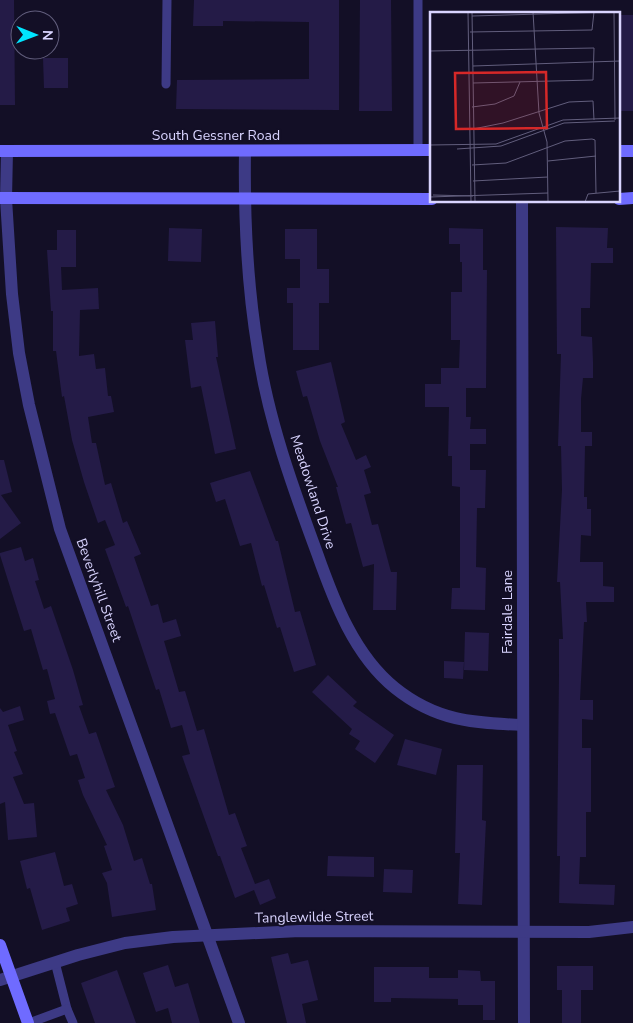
<svg xmlns="http://www.w3.org/2000/svg" width="633" height="1023" viewBox="0 0 633 1023" font-family="'Nunito Sans',sans-serif">
	<rect width="100%" height="100%" fill="#130f26"/>
	<g fill="#241b47">
		<polygon points="0,0 14,0 15,105 0,105"/>
		<polygon points="194,0 339,0 339,110 176,109 177,80 309,79 309,22 223,21 223,26 193,26"/>
		<polygon points="360,0 391,0 392,111 359,111"/>
		<polygon points="619,15 633,15 633,111 620,111"/>
		<polygon points="43,58 68,58 68,88 44,88"/>
		<polygon points="556,227 608,228 607,248 613,248 613,263 591,263 590,308 581,308 581,336 592,337 593,362 593,378 583,378 581,399 581,432 592,432 592,446 585,446 584,497 587,497 587,509 591,509 591,536 581,535 580,562 603,562 603,586 614,587 614,602 586,602 587,622 584,622 580,700 593,700 593,720 582,719 582,748 591,748 591,812 586,812 586,857 580,857 579,884 615,885 614,905 559,903 560,856 557,856 559,674 559,639 563,639 560,582 557,582 562,490 561,446 558,446 561,354 557,354"/>
		<polygon points="169,228 202,229 201,262 168,261"/>
		<polygon points="449,228 483,229 483,270 487,270 486,388 466,388 466,417 471,417 470,429 486,429 486,444 470,444 470,470 486,470 485,508 477,508 476,567 486,568 485,610 451,609 452,588 460,588 460,487 452,486 452,456 448,456 449,407 425,407 425,384 441,384 441,368 459,368 460,340 451,340 451,292 462,292 462,262 460,262 460,244 449,244"/>
		<polygon points="285,229 317,229 317,269 329,269 329,303 319,303 319,350 293,350 293,303 287,303 287,288 300,288 300,259 285,259"/>
		<polygon points="57,230 76,230 76,267 61,267 62,290 98,288 99,309 80,310 79,356 94,354 96,369 105,368 108,396 111,396 114,412 88,417 92,443 96,443 105,485 111,483 123,523 127,521 141,554 134,557 151,606 158,604 163,623 176,619 181,636 164,641 179,692 185,691 197,731 204,729 229,815 235,813 247,846 241,848 255,884 269,879 276,898 260,905 254,890 235,898 220,856 218,856 182,756 190,754 182,725 171,728 159,689 156,690 128,606 126,607 105,549 115,545 105,520 98,523 84,482 72,440 64,396 62,397 56,351 53,351 53,311 51,311 47,250 57,250"/>
		<polygon points="215,321 218,357 216,357 236,449 215,454 201,386 191,388 185,340 193,340 191,323"/>
		<polygon points="331,362 345,422 341,424 356,460 366,455 371,467 364,470 371,493 364,495 372,525 378,524 391,572 397,572 396,610 373,610 374,564 363,567 351,523 346,524 336,487 338,487 320,441 307,396 303,397 296,371"/>
		<polygon points="0,460 4,460 12,492 1,495 21,523 0,539"/>
		<polygon points="250,471 276,541 278,541 295,612 300,611 316,665 294,672 280,627 277,628 264,585 262,586 251,543 240,546 225,499 216,502 210,483"/>
		<polygon points="21,547 25,561 33,558 39,580 35,581 44,609 51,606 73,670 83,705 79,706 89,734 96,732 115,787 106,790 123,825 134,861 142,858 150,884 152,884 156,910 112,917 107,883 102,873 112,870 104,846 107,845 83,795 78,780 85,778 77,754 70,756 55,713 50,714 47,701 55,699 47,669 43,670 31,629 24,631 0,555 0,553"/>
		<polygon points="465,632 489,633 488,671 464,670"/>
		<polygon points="444,661 464,662 463,679 444,678"/>
		<polygon points="328,675 357,702 353,706 394,735 375,763 355,749 360,741 349,734 352,729 312,692"/>
		<polygon points="20,706 24,720 8,725 17,751 14,752 23,774 13,777 24,804 34,803 37,837 8,840 5,802 0,804 0,708 3,712"/>
		<polygon points="405,739 442,749 436,775 397,765"/>
		<polygon points="457,765 483,765 482,820 486,821 482,905 458,904 460,853 455,853"/>
		<polygon points="55,852 64,886 72,884 78,904 66,908 70,921 42,930 30,888 27,889 20,861"/>
		<polygon points="328,856 374,857 374,877 327,876"/>
		<polygon points="384,869 413,870 412,893 383,892"/>
		<polygon points="288,953 291,964 308,960 318,1000 302,1004 306,1023 287,1023 271,957"/>
		<polygon points="168,965 175,987 188,983 200,1023 172,1023 168,1008 156,1012 143,973"/>
		<polygon points="557,966 593,966 593,990 581,990 581,1023 562,1023 562,990 557,990"/>
		<polygon points="374,967 429,967 429,978 458,978 458,970 480,971 481,981 495,981 495,1020 483,1020 483,1005 458,1005 458,999 391,998 391,1002 374,1002"/>
		<polygon points="117,970 136,1023 95,1023 81,983"/>
	</g>
	<g fill="none" stroke-linecap="round" stroke-linejoin="round">
		<g stroke="#3d3a85" stroke-width="9">
			<polyline points="418,0 418,150"/>
			<polyline points="166,84 167,0"/>
			<polyline points="55,962 67,1009"/>
			<polyline points="29,1023 67,1009 73,1023"/>
		</g>
		<g stroke="#3d3a85" stroke-width="12">
			<polyline points="7,151 6,199 12,294 19,353 29,405 60,529 239,1023"/>
			<path d="M245 151C244 218 247 284 258 350 268 419 293 488 317 553 334 601 354 655 395 688 436 721 473 723 523 725"/>
			<polyline points="522,201 524,1023"/>
		</g>
		<polyline stroke="#3d3a85" stroke-width="12" points="0,980 78,955 125,943 173,937 300,931 589,932 633,927"/>
		<g stroke="#6f6bff" stroke-width="12">
			<polyline points="0,151 432,150"/>
			<polyline points="619,151 633,151"/>
			<polyline points="0,198 432,199"/>
			<polyline points="619,199 633,198"/>
			<polyline points="0,945 28,1023"/>
		</g>
	</g>
	<g text-anchor="middle" dominant-baseline="central" stroke-width="4" stroke-linejoin="round" paint-order="stroke">
		<g font-size="14" fill="#d9d4ff" stroke="#130f26">
			<text x="216" y="135">South Gessner Road</text>
			<text transform="translate(313 492) rotate(72)">Meadowland Drive</text>
			<text transform="translate(99 590) rotate(70)">Beverlyhill Street</text>
			<text transform="translate(507 612) rotate(-90)">Fairdale Lane</text>
			<text transform="translate(314 917) rotate(-1)">Tanglewilde Street</text>
		</g>
	</g>
	<g transform="translate(430 12)">
		<rect width="190" height="190" fill="#130f26"/>
		<path fill="none" stroke="#625e7d" stroke-width="1" d="M38 0 41 190M42 0 45 190M103 0 109 101 117 130 118 190M184 0 185 108M42 4 179 0M40 20 162 18 164 0M0 39 164 36 163 68 43 71M43 54 190 49M42 95 65 92 84 84 90 70M43 117 73 111 139 90 163 89 164 108M0 133 66 132 133 108 190 106M27 137 71 134 134 111 185 109M118 149 166 144M42 153 76 151 135 129 162 127 165 128 166 181M43 169 118 165M3 183 43 184M0 185 118 181M155 190 158 182 190 179"/>
		<path fill="#d62828" fill-opacity="0.15" stroke="#d62828" stroke-width="2.5" d="M116 60 117 116 26 117 25 61Z"/>
		<rect width="190" height="190" fill="none" stroke="#d9d4ff" stroke-width="2.5"/>
	</g>
	<g transform="translate(35 35) rotate(91)"><circle r="24" fill="#130f26" stroke="#625e7d"/>
	<path d="M0-4L9 19L0 12L-9 19Z" fill="#00e5ff"/>
	<text y="-8" font-size="14" font-weight="bold" text-anchor="middle" fill="#d9d4ff">N</text>
	</g>
</svg>
